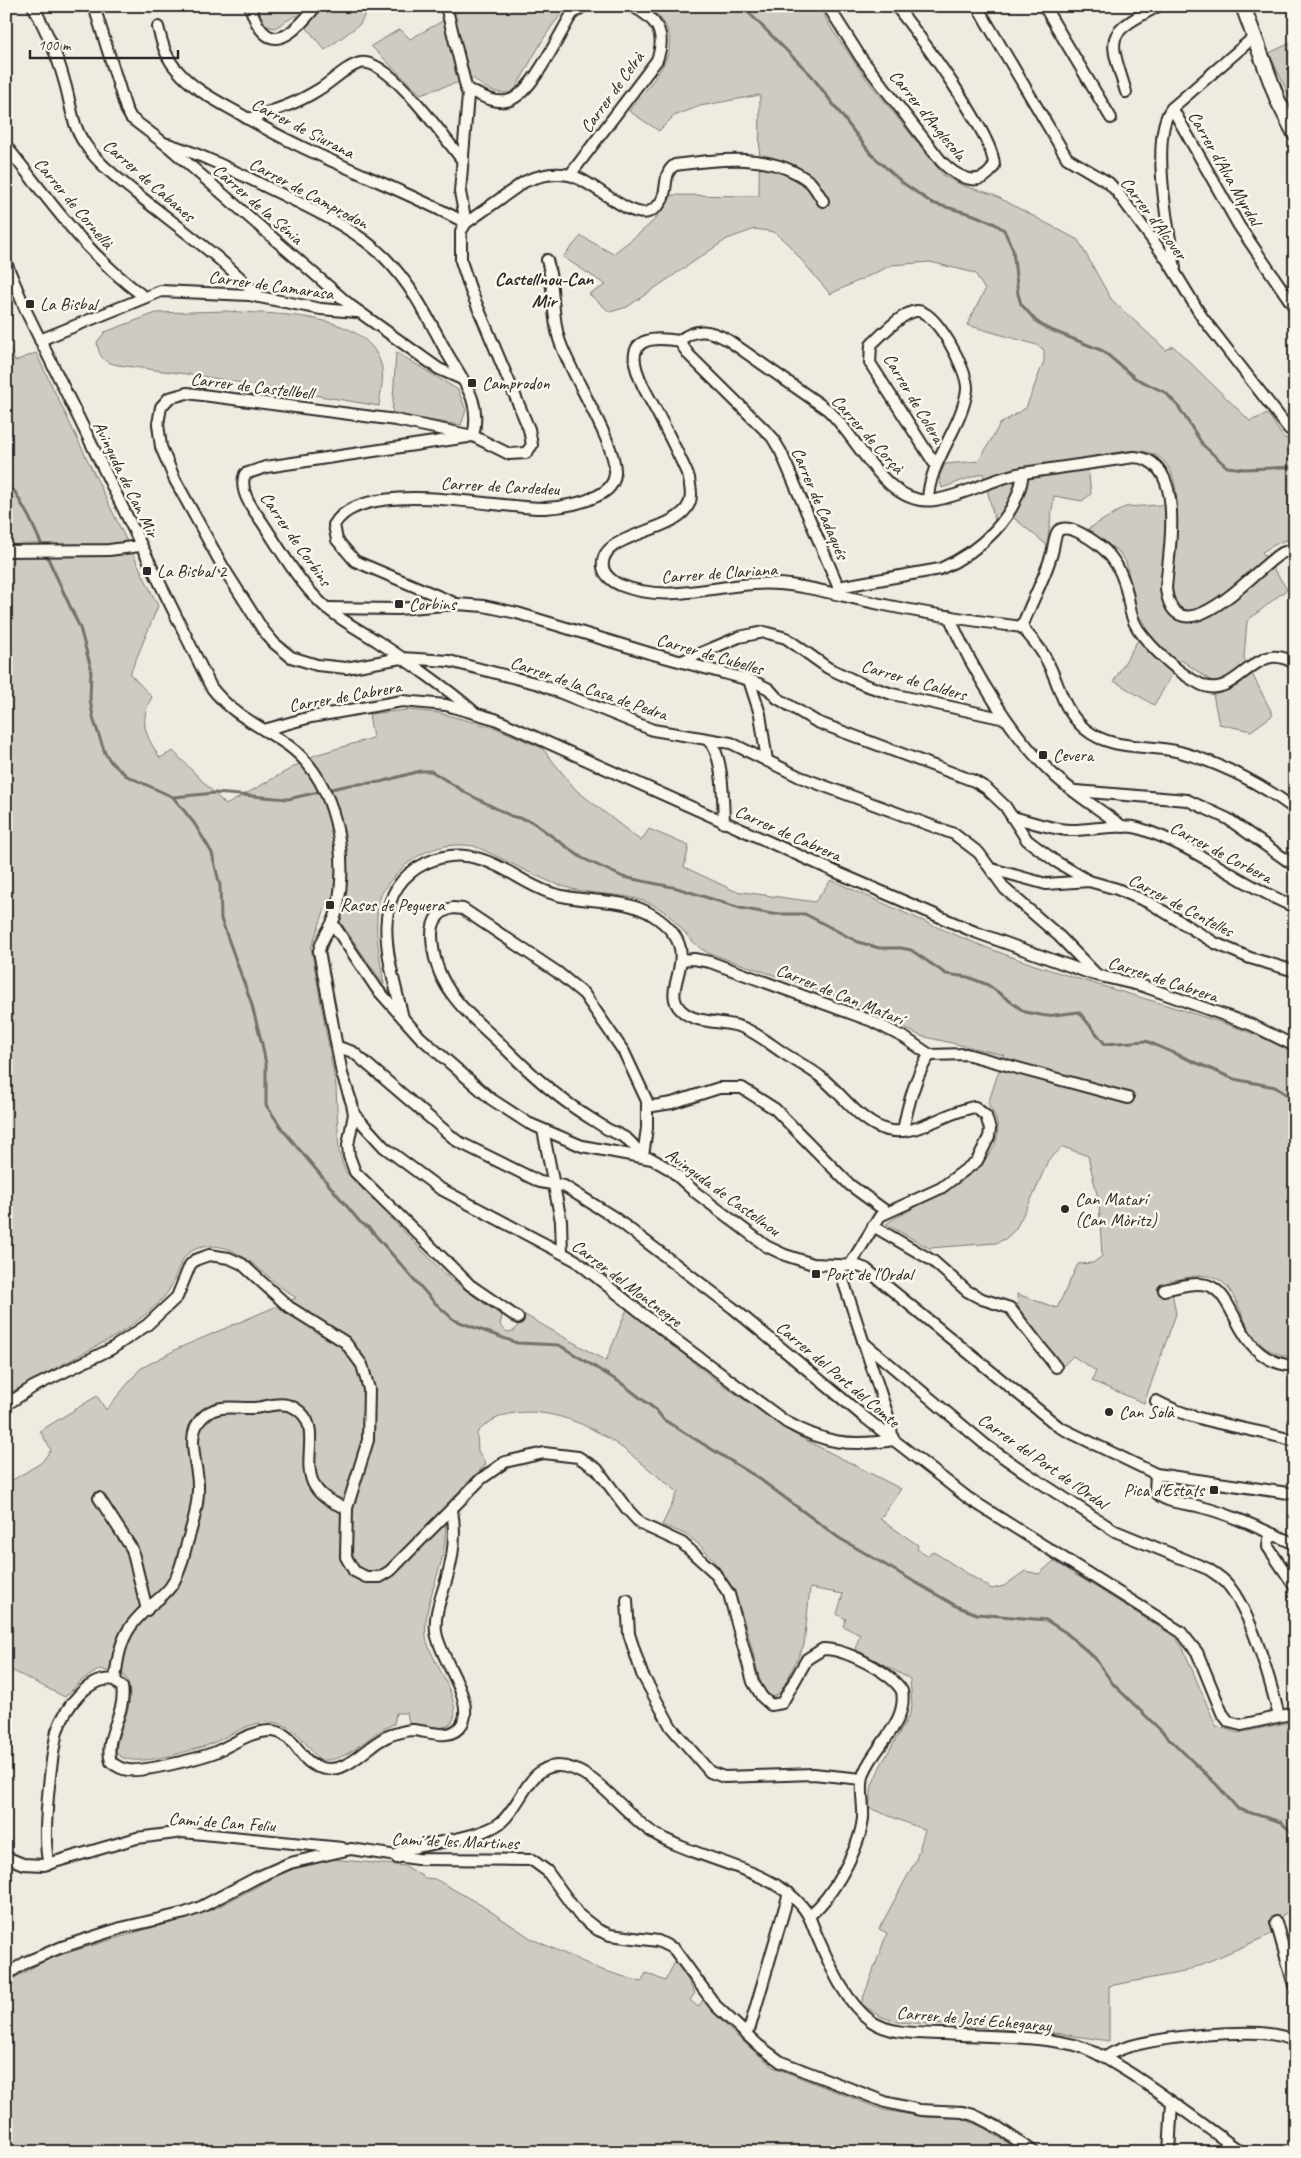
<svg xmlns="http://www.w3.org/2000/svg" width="1301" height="2158" viewBox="0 0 1301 2158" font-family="Caveat,sans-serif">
	<rect width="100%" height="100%" fill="#eeebe0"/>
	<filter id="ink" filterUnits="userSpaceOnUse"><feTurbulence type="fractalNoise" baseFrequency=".02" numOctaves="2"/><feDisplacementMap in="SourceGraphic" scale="10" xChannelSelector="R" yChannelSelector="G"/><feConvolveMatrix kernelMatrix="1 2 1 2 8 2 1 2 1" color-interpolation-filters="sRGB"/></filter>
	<g filter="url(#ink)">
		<g fill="#cecbc2" stroke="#7c7b76">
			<polygon points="256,6 369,6 360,24 325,50 296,15 275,28 266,26"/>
			<path d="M455 6H569C545 29 531 63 514 91 500 97 483 88 473 78L420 94 371 46 400 29 410 39 457 13Z"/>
			<path d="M648 6H819L833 31 865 77 944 176 964 186 992 194 1078 240 1111 299 1166 350 1173 346 1250 421 1268 414 1283 437 1295 442V537L1278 543 1262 552 1287 589 1247 621 1244 658 1273 715 1251 731 1219 724 1210 680 1181 660 1154 705 1114 681 1146 626 1137 613 1126 562 1119 552 1088 529 1125 507 1177 504C1175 438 1134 448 1087 458L1091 494 1082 501 1054 496 1047 545 1004 510 995 521 983 473 942 488 939 477 945 464 979 461 1000 424 1026 408 1044 361V350L1037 345 967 325 985 290 975 273 930 262 892 265 830 294 788 244 774 232 755 229 727 239 627 307 610 312 589 294 606 285 563 257 581 236 613 254C635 236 660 221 672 195L759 196 760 95 700 106 674 116 659 131 629 111C655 76 695 43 648 6Z"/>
			<polygon points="1295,41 1295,108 1269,53"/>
			<path d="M226 311C271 315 365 310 381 364 385 375 380 394 379 406L201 376 118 365C103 362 99 357 97 342L105 332 156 313Z"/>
			<path d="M6 340 15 361 36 353 158 606 130 674 152 697C138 722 146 736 160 758L173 751 226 805 315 755 373 738 369 714 408 710 439 713 496 728 542 748 576 790 641 841 649 829 689 846 684 867 735 891 815 902 831 880C900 910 969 944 1041 967 1095 985 1150 999 1204 1017 1236 1027 1266 1037 1295 1054V1358C1282 1355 1269 1352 1259 1343 1240 1325 1238 1281 1209 1276 1198 1274 1182 1279 1170 1281L1176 1314 1144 1403 1092 1381 1096 1371 1073 1356 1062 1367 1018 1307 1017 1294 1057 1308 1078 1264 1093 1263 1102 1256 1099 1203 1088 1156 1063 1147 1048 1160 1035 1192 1015 1230 1005 1239 996 1243 929 1248 886 1224C920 1200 1031 1163 988 1104L1004 1055 921 1036 842 998 708 953C687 942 678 918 657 907 631 892 600 896 572 889 538 880 506 859 474 846 441 841 414 853 393 878 387 884 381 893 379 901 373 928 380 958 384 985L327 903 311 948 336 1086 339 1152 345 1171 448 1277 502 1316 500 1325 507 1332 514 1331 525 1315 606 1361 627 1309 713 1378 792 1433 901 1489 880 1519 918 1545 917 1549 927 1556 932 1551 992 1589 1004 1586 1025 1571 1039 1574 1054 1561 1172 1635 1182 1646 1216 1726 1238 1733 1295 1721V1907L1271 1923 1274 1933 1184 1972 1109 1986V2041L1048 2032 898 2022 882 2017 861 2004 887 1933 879 1929 916 1860 925 1830 869 1808 872 1785 881 1765 909 1716 912 1706 910 1679 855 1649 860 1635 843 1626 846 1619 837 1614 843 1594 810 1588 804 1645 782 1690 774 1697 768 1694 761 1685C747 1630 738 1575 691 1538 683 1532 671 1529 662 1525L678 1492C656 1476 636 1457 614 1442 578 1417 511 1394 477 1433L478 1451 486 1464 446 1505C446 1523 446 1541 442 1558 436 1583 423 1611 426 1637 429 1658 465 1703 452 1722 445 1733 419 1724 409 1723L407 1713H396L394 1724C365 1735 350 1763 319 1760 310 1750 300 1733 288 1727 258 1711 229 1739 202 1747 184 1752 127 1771 116 1752 118 1725 139 1703 125 1676L100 1669 81 1681 65 1697 9 1669 6 1679V1484L41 1463 51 1450 40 1431 97 1396 106 1410 140 1369 179 1348 296 1298C274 1284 256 1262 231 1250 225 1247 216 1246 209 1246 174 1249 182 1276 164 1297 151 1312 134 1323 119 1334L6 1395Z"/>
			<polygon points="396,352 458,390 466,410 461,425 392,415"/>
			<polygon points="320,1858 406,1866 425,1878 435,1879 481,1905 532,1939 599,1969 641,1982 646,1973 665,1981 676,1960 695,1993 690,2000 698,2007 703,2000 732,2032 773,2067 883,2110 926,2117 962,2118 986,2129 1022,2152 6,2152 6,1983 47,1959 214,1909 281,1874"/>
		</g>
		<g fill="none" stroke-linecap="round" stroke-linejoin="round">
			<g stroke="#74726e" stroke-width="3">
				<polyline points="742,6 811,75 871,154 903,183 932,203 974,215 995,224 1004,230 1013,250 1018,294 1021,304 1036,321 1046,328 1103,351 1135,378 1166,393 1178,406 1203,445 1227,467 1244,469 1295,467"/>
				<polyline points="6,485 15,492 29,517 80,628 91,668 90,700 94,721 105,753 111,762 127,776 173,797 194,823 212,853 220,886 221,919 251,1002 262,1044 266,1064 266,1105 283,1130 360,1222 369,1228 434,1302 454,1320 517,1343 559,1345 621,1383 656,1410 664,1420 757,1477 839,1538 958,1607 977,1614 1046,1620 1065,1632 1095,1658 1113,1684 1217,1785 1238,1809 1281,1822 1295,1836"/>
				<polyline points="174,797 215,793 288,799 349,785 380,782 420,771 431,771 468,794 511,816 531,821 582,858 623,877 677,888 740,908 772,914 805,914 858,942 879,948 901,948 911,950 946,974 968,977 988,985 1025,1012 1046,1016 1079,1012 1105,1044 1146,1041 1234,1079 1275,1087 1295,1100"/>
			</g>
			<defs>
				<g id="street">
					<path d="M33 6C46 30 57 54 64 80 71 102 71 124 85 144 98 164 119 179 137 194 178 227 223 258 259 297"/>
					<polyline points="94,6 126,109 131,118 169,147 351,306 439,369 462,379"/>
					<path d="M250 6C266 58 291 38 316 6"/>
					<polyline points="446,6 468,95 460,192 466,223"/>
					<path d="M828 6 861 58 941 161C955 176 980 191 994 166 995 136 918 34 896 6"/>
					<polyline points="977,6 1067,158 1109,183 1118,193 1168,261 1202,317 1289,429"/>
					<polyline points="1044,6 1111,118"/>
					<path d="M158 27C162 43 166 59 178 71 194 90 219 102 240 114 313 158 391 183 466 223"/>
					<polyline points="1254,37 1172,108 1239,226 1295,308"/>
					<path d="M466 89C479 94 492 103 506 101 531 98 559 34 572 14L583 6"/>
					<path d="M1126 92C1109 36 1103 35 1158 6"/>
					<path d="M1172 108C1149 135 1169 234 1175 268"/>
					<path d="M248 119C273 111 296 104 318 90 332 82 345 67 360 63 388 56 446 140 463 161"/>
					<path d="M168 144C206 156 240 174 275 191 313 210 355 228 385 258 412 285 429 320 447 353 464 382 482 402 473 436"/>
					<path d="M6 146C51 202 84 252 143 296"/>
					<path d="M570 175 657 60C667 33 657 19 632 6"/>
					<path d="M823 201C819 195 815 187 810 182 772 152 719 159 675 165 658 175 675 201 648 212 629 219 591 179 569 175 554 172 537 176 524 182L466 223 461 231V261L471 291 529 429 532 445 526 453 509 454 473 436 396 420 187 393 169 398 161 407 158 424 161 447 175 480 223 567 263 630 274 643 291 657 317 665 346 668 401 658 449 661 539 684 653 730 731 743 800 777 954 834 979 853 1005 889 1059 936 1097 975"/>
					<path d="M6 263 27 313 211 687C234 717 260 725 289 746 336 781 349 855 337 910 334 926 322 935 319 951L342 1074 352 1104 354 1114 348 1145 349 1156 355 1172 470 1285 518 1318"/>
					<polyline points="40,340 161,291 249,295 321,309 357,312"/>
					<path d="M679 341C610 329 637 377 657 412 668 434 680 456 689 478 690 487 693 496 689 504 676 534 598 532 603 567 604 575 613 582 620 585 665 603 708 587 754 584 797 581 839 596 880 604 927 614 975 621 1022 627"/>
					<path d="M679 341C696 327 710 330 728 340L828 410C858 437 886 508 935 500 966 495 992 478 1023 473 1018 517 979 552 940 569L838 587"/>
					<polyline points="679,341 689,355 772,437 781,452 841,593"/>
					<path d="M468 437 266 467 245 474C238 491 253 509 262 522 280 549 297 580 321 603 338 619 358 629 377 641 410 663 443 685 473 711"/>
					<path d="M1023 473 1134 457C1188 460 1168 553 1166 589 1176 660 1253 573 1277 556 1282 552 1288 551 1295 549"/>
					<path d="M928 500C929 461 961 430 967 390 969 372 935 308 916 311 903 312 880 336 871 345L870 363 936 466"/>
					<polyline points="6,551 109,550 140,546"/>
					<path d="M452 602 355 561 337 540 334 525C361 476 497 509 545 508 563 507 581 504 597 496 606 492 614 485 615 474 618 446 569 372 559 339 551 313 555 286 547 260"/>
					<polyline points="327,608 398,609 457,604 484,606 517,613 649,653 753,681 769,689 777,698 817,722 974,781 986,788 1005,806 1027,840 1055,861 1089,881"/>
					<path d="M949 616C972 670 1012 737 1056 777 1076 795 1101 810 1123 827"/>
					<path d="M1022 627C1031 602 1045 578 1052 553 1054 546 1054 536 1058 531 1064 526 1074 530 1080 533 1106 546 1121 564 1127 593 1130 606 1130 617 1138 629 1152 649 1178 673 1200 684 1237 703 1255 635 1295 664"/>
					<path d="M1022 627C1031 638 1041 648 1047 661 1061 687 1061 708 1085 729 1111 751 1148 744 1180 752 1220 763 1261 784 1295 809"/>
					<polyline points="682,661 739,637 764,632 786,638 828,668 862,684 892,694 1005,719"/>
					<polyline points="749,680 760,714 767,761"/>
					<polyline points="264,730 311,717 402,701 446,705 495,719 836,872 975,932 1092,974 1143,986 1171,996 1252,1025 1295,1046"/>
					<path d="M708 740C724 754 723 802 724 823"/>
					<polyline points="1076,791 1187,800 1228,819 1295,866"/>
					<path d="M1013 817C1032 822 1050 829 1069 830 1089 831 1119 823 1138 828 1197 846 1238 884 1295 907"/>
					<polyline points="992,869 1046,884 1089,881 1117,889 1150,903 1215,943 1250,958 1295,971"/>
					<path d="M453 908 463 909 557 972 584 994 624 1052 647 1101V1128L643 1156C637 1150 633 1144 627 1139 621 1135 613 1132 607 1129 595 1121 583 1114 572 1106 546 1088 525 1068 503 1046 468 1013 433 988 432 935 432 920 439 911 453 908Z"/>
					<polyline points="333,924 377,989 420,1037 491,1099 528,1123 582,1146 652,1159 671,1170 695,1192 766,1246 785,1255 813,1264 858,1266 866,1269 1059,1427 1156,1474 1295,1494"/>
					<polyline points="682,960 694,959 710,962 872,1021 905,1038 930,1055 966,1054 1128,1098"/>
					<path d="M403 1018C391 966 363 893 426 863 443 855 461 853 480 859 506 866 528 887 554 894 586 904 624 896 654 916 710 953 657 987 681 1010 697 1026 727 1019 746 1029 759 1035 770 1044 782 1052 795 1061 810 1068 822 1078 842 1094 857 1118 881 1128 912 1141 945 1111 975 1107L986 1116 990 1129 989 1137 977 1161 941 1188 880 1216 850 1265"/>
					<polyline points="338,1047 353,1052 360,1058 457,1141 540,1182 564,1186 615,1218 733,1308 863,1416 968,1498 1181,1632 1197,1652 1222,1713 1229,1722 1241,1725 1295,1713"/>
					<polyline points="647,1107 672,1103 719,1088 742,1088 775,1109 850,1185 887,1212"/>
					<path d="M354 1114 384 1147 439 1188 575 1260 677 1341 786 1422C824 1443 850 1447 893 1440L889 1419 838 1265"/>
					<polyline points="543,1130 561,1221 562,1253"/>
					<path d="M903 1131C907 1109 916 1072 930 1055"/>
					<polyline points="873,1226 933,1261 967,1291 982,1299 1010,1308 1056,1367"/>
					<path d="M1164 1290C1178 1287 1193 1282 1207 1285 1239 1294 1234 1362 1295 1366"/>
					<path d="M863 1342 987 1446 1026 1473 1115 1531 1208 1569C1216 1574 1224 1579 1229 1586 1252 1615 1270 1680 1279 1716"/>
					<path d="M1156 1401C1198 1424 1249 1427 1295 1441"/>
					<path d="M6 1405 33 1387 111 1349 147 1325 177 1297 190 1265 195 1260 209 1255 229 1258 242 1264 289 1307 345 1342 362 1365 369 1389 368 1440 347 1508 346 1557 354 1571 366 1577H380L390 1571 481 1479 505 1462 544 1453 578 1457 597 1469 627 1509 641 1524 682 1543 714 1572 729 1594 753 1682 762 1697 771 1705 782 1703 807 1659 823 1649C845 1649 891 1672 902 1691 908 1723 875 1745 864 1773 859 1787 864 1803 863 1818 860 1848 833 1896 810 1915"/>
					<path d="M1156 1474 1155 1491C1164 1503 1183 1503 1197 1506 1231 1514 1263 1530 1295 1544"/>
					<polyline points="99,1498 132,1549 147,1610"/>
					<polyline points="1276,1535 1269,1539 1268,1547 1295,1587"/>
					<polyline points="627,1600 629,1634 642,1674 671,1727 710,1772 724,1777 813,1774 862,1779"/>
					<path d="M115 1680C117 1661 120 1641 131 1626 153 1596 172 1601 183 1558 189 1534 199 1510 198 1485 198 1464 185 1436 201 1419 216 1402 235 1409 254 1408 268 1407 281 1400 295 1408 334 1431 277 1486 347 1508"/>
					<polyline points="6,1857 23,1864 44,1865 137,1838 183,1832 342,1848"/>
					<path d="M397 1858 400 1852 408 1849C432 1843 482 1837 500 1823 521 1807 529 1764 559 1766 594 1767 624 1814 652 1832 696 1860 768 1867 801 1905 811 1916 811 1923 817 1936 830 1965 844 2001 871 2021 891 2035 921 2033 944 2034 987 2037 1033 2035 1075 2045 1094 2050 1108 2060 1125 2070 1165 2095 1202 2124 1241 2152"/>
					<path d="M49 1864C41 1839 51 1760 57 1731 65 1709 87 1675 115 1680L122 1687C127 1713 103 1736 111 1762 116 1766 121 1769 128 1770 144 1772 196 1759 213 1753 231 1746 248 1732 269 1731 295 1730 297 1760 318 1767 348 1778 366 1743 391 1735 398 1733 406 1730 413 1730 429 1731 451 1742 462 1724 476 1701 440 1659 436 1632 434 1614 441 1598 446 1581 453 1559 456 1533 452 1510"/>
					<polyline points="1276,1922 1295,1989"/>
					<polyline points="6,1975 26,1962 62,1947 121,1928 185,1913 201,1907 256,1878 290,1863 351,1849 417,1859 532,1860 547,1871 579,1915 598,1930 610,1935 658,1941 674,1949 716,2006 758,2045 781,2062 885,2102 920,2110 963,2112 974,2115 999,2128 1034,2152"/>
					<polyline points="745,2033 750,2027 789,1893"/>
					<path d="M1105 2058C1126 2038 1230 2031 1261 2033 1273 2034 1284 2036 1295 2041"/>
					<polyline points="1169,2152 1172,2102"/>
				</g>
				<polyline id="secondary" points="1243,6 1278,101 1295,134"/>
			</defs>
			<use href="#street" stroke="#2b2b2b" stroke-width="14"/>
			<use href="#secondary" stroke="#2b2b2b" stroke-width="18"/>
			<use href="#street" stroke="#fbf7ec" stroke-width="10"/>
			<use href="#secondary" stroke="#fbf7ec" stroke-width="14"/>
		</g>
	</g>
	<g fill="#2b2b2b" stroke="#fbf7ec" stroke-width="2">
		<rect x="25" y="299" width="10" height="10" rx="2.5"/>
		<rect x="467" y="378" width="10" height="10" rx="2.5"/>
		<rect x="142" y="566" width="10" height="10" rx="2.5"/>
		<rect x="394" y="599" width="10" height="10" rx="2.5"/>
		<rect x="1038" y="750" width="10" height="10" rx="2.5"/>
		<rect x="325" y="900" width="10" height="10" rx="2.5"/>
		<circle cx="1065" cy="1209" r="5"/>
		<rect x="811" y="1269" width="10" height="10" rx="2.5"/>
		<circle cx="1109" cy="1412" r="5"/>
		<rect x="1209" y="1485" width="10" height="10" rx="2.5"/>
	</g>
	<g text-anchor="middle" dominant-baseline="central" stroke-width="5" stroke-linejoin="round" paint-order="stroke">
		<g font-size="18" fill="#2b2b2b" stroke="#fbf7ec">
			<text transform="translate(612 92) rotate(-54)">Carrer de Celrà</text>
			<text transform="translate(928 115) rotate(51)">Carrer d'Anglesola</text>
			<text transform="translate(303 128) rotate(27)">Carrer de Siurana</text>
			<text transform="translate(1225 168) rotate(60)">Carrer d'Alva Myrdal</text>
			<text transform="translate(149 180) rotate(41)">Carrer de Cabanes</text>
			<text transform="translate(309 193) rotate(28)">Carrer de Camprodon</text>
			<text transform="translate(74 203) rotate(50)">Carrer de Cornellà</text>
			<text transform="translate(258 204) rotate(41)">Carrer de la Sénia</text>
			<text transform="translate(1154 218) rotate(53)">Carrer d'Alcover</text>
			<text transform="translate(271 285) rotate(8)">Carrer de Camarasa</text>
			<text transform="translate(252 386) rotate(7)">Carrer de Castellbell</text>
			<text transform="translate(914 398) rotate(59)">Carrer de Colera</text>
			<text transform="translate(868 434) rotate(48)">Carrer de Corçà</text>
			<text transform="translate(126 479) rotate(64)">Avinguda de Can Mir</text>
			<text transform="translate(500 486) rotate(3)">Carrer de Cardedeu</text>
			<text transform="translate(820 503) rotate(67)">Carrer de Cadaqués</text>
			<text transform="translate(296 539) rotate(55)">Carrer de Corbins</text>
			<text transform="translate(719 573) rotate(-4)">Carrer de Clariana</text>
			<text transform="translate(710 654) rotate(16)">Carrer de Cubelles</text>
			<text transform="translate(914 680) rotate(16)">Carrer de Calders</text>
			<text transform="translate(589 688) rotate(19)">Carrer de la Casa de Pedra</text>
			<text transform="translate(345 696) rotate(-10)">Carrer de Cabrera</text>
			<text transform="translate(788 833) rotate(24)">Carrer de Cabrera</text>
			<text transform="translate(1221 852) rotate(28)">Carrer de Corbera</text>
			<text transform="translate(1181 905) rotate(28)">Carrer de Centelles</text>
			<text transform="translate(1163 979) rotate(18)">Carrer de Cabrera</text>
			<text transform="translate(840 994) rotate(22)">Carrer de Can Matarí</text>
			<text transform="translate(723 1192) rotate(36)">Avinguda de Castellnou</text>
			<text transform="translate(627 1283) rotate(37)">Carrer del Montnegre</text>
			<text transform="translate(838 1374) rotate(40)">Carrer del Port del Comte</text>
			<text transform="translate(1043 1461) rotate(35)">Carrer del Port de l'Ordal</text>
			<text transform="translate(222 1822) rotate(4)">Camí de Can Feliu</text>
			<text transform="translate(455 1841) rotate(2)">Camí de les Martines</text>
			<text transform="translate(974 2019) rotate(5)">Carrer de José Echegaray</text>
		</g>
		<g font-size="18" fill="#2b2b2b" stroke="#fbf7ec" text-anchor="start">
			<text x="40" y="304">La Bisbal</text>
			<text x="482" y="383">Camprodon</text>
			<text x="157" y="571">La Bisbal 2</text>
			<text x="409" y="604">Corbins</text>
			<text x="1053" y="755">Cevera</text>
			<text x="340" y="905">Rasos de Peguera</text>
			<text x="1075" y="1199">Can Matarí<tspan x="1075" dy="21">(Can Mòritz)</tspan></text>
			<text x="826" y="1274">Port de l'Ordal</text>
			<text x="1119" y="1412">Can Solà</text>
			<text x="1204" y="1490" text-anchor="end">Pica d'Estats</text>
		</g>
		<g font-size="19" font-weight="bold" fill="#2b2b2b" stroke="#fbf7ec">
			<text x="544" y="279">Castellnou-Can<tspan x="544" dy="22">Mir</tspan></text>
		</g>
	</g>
	<rect width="1301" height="2158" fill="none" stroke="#fbf7ec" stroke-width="25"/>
	<rect x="12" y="12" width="1276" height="2133" fill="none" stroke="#2b2b2b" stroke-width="2" filter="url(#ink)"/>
	<path d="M30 50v8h148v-8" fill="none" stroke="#2b2b2b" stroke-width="2.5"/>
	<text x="38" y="50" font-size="15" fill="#2b2b2b" stroke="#fbf7ec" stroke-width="4" paint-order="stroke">100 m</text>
</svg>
